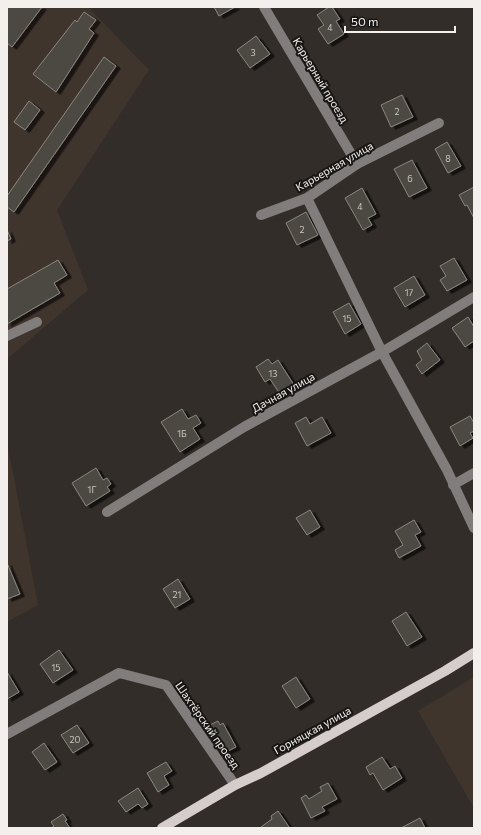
<svg xmlns="http://www.w3.org/2000/svg" width="481" height="835" viewBox="0 0 481 835" font-family="Commissioner,sans-serif">
	<defs>
		<filter id="shadow"><feDropShadow dx="4.5" dy="2.5" stdDeviation="0" flood-color="#0009"/></filter>
	</defs>
	<rect width="100%" height="100%" fill="#322d28"/>
	<g fill="#40352c">
		<polygon points="7,7 88,7 149,70 57,210 88,290 7,359"/>
		<polygon points="7,441 38,605 7,622"/>
		<polygon points="474,677 474,808 418,711"/>
	</g>
	<g fill="#4b4842" stroke="#8a8780" filter="url(#shadow)">
		<polygon points="7,7 42,7 12,47 7,43"/>
		<polygon points="214,7 235,7 219,16"/>
		<polygon points="329,7 332,7 340,19 336,21 344,34 328,44 318,29 324,25 317,15"/>
		<polygon points="84,12 96,20 89,29 94,33 56,92 33,74 75,20 77,22"/>
		<polygon points="256,36 270,54 250,68 237,50"/>
		<polygon points="104,57 116,66 14,212 7,207 7,196"/>
		<polygon points="402,95 413,117 391,127 381,105"/>
		<polygon points="29,101 40,110 25,130 14,122"/>
		<polygon points="447,142 461,166 448,173 435,149"/>
		<polygon points="412,160 427,188 409,197 394,169"/>
		<polygon points="474,187 474,218 467,205 465,206 459,195"/>
		<polygon points="362,188 376,214 368,218 372,225 363,230 345,198"/>
		<polygon points="306,212 318,235 297,245 286,223"/>
		<polygon points="7,230 11,239 7,241"/>
		<polygon points="454,258 467,280 447,291 440,280 446,276 440,266"/>
		<polygon points="58,260 67,275 54,283 60,293 7,324 7,289"/>
		<polygon points="414,276 425,295 405,307 394,288"/>
		<polygon points="349,303 361,324 345,334 333,312"/>
		<polygon points="468,317 474,327 474,341 465,347 452,328"/>
		<polygon points="427,343 440,360 422,374 416,365 422,360 417,351"/>
		<polygon points="268,359 272,364 278,360 294,385 280,394 270,379 265,382 256,367"/>
		<polygon points="182,409 188,419 196,415 201,423 193,428 200,439 180,452 161,422"/>
		<polygon points="470,416 474,423 474,431 470,433 473,438 460,446 450,427"/>
		<polygon points="306,417 310,424 322,417 331,433 307,446 295,423"/>
		<polygon points="96,468 103,480 107,478 111,484 107,487 110,491 86,506 72,483"/>
		<polygon points="310,510 320,527 307,535 296,518"/>
		<polygon points="414,520 421,532 415,535 421,546 399,558 395,550 403,545 395,531"/>
		<polygon points="7,563 20,594 7,599"/>
		<polygon points="178,579 190,599 175,608 163,589"/>
		<polygon points="406,612 422,637 407,646 392,621"/>
		<polygon points="59,650 73,670 53,683 40,664"/>
		<polygon points="7,672 19,692 7,699"/>
		<polygon points="296,677 310,699 296,708 282,686"/>
		<polygon points="218,721 220,725 223,723 236,747 222,754 210,731 212,730 210,725"/>
		<polygon points="77,725 89,743 73,753 61,735"/>
		<polygon points="44,743 57,762 45,770 32,752"/>
		<polygon points="382,757 390,769 395,766 402,778 383,790 373,773 370,775 366,767"/>
		<polygon points="166,762 172,771 164,776 169,785 158,792 147,773"/>
		<polygon points="328,783 337,799 322,807 325,811 311,818 301,798 306,795 309,799 322,791 320,787"/>
		<polygon points="138,788 148,804 142,808 138,804 126,812 118,801"/>
		<polygon points="278,811 289,827 287,828 262,828 261,827 272,819 271,816"/>
		<polygon points="63,814 67,820 65,821 70,828 51,828 54,826 51,822"/>
		<polygon points="420,818 425,828 401,828"/>
	</g>
	<g fill="none" stroke-linecap="round" stroke-linejoin="round">
		<g stroke="#817d7c" stroke-width="10">
			<polyline points="264,7 357,164"/>
			<polyline points="307,198 382,352 447,470 474,528"/>
			<polyline points="261,215 307,198 357,164 439,123"/>
			<polyline points="7,336 37,322"/>
			<polyline points="453,485 474,473"/>
			<polyline points="107,512 244,427 382,352 474,297"/>
			<polyline points="7,734 119,673 166,685 235,785"/>
		</g>
		<polyline stroke="#d5cdcb" stroke-width="10" points="162,828 235,785 261,773 445,671 474,653"/>
	</g>
	<g text-anchor="middle" dominant-baseline="central" stroke-width="4" stroke-linejoin="round" paint-order="stroke">
		<g font-size="9" fill="#c9c5c2">
			<text x="330" y="27">4</text>
			<text x="253" y="52">3</text>
			<text x="397" y="111">2</text>
			<text x="448" y="158">8</text>
			<text x="410" y="178">6</text>
			<text x="360" y="206">4</text>
			<text x="302" y="229">2</text>
			<text x="409" y="292">17</text>
			<text x="347" y="318">15</text>
			<text x="273" y="373">13</text>
			<text x="182" y="433">1Б</text>
			<text x="92" y="489">1Г</text>
			<text x="177" y="594">21</text>
			<text x="56" y="667">15</text>
			<text x="75" y="739">20</text>
		</g>
		<g font-size="11" fill="#f3efec" stroke="#181614">
			<text transform="translate(321 80) rotate(59)">Карьерный проезд</text>
			<text transform="translate(334 166) rotate(-30)">Карьерная улица</text>
			<text transform="translate(283 392) rotate(-29)">Дачная улица</text>
			<text transform="translate(208 725) rotate(55)">Шахтёрский проезд</text>
			<text transform="translate(312 730) rotate(-29)">Горняцкая улица</text>
		</g>
	</g>
	<rect width="481" height="835" fill="none" stroke="#f3efec" stroke-width="16"/>
	<path d="M345 26v6h110v-6" fill="none" stroke="#f3efec" stroke-width="2"/>
	<text x="351" y="26" font-size="12" fill="#f3efec" stroke="#181614" stroke-width="3" paint-order="stroke">50 m</text>
</svg>
